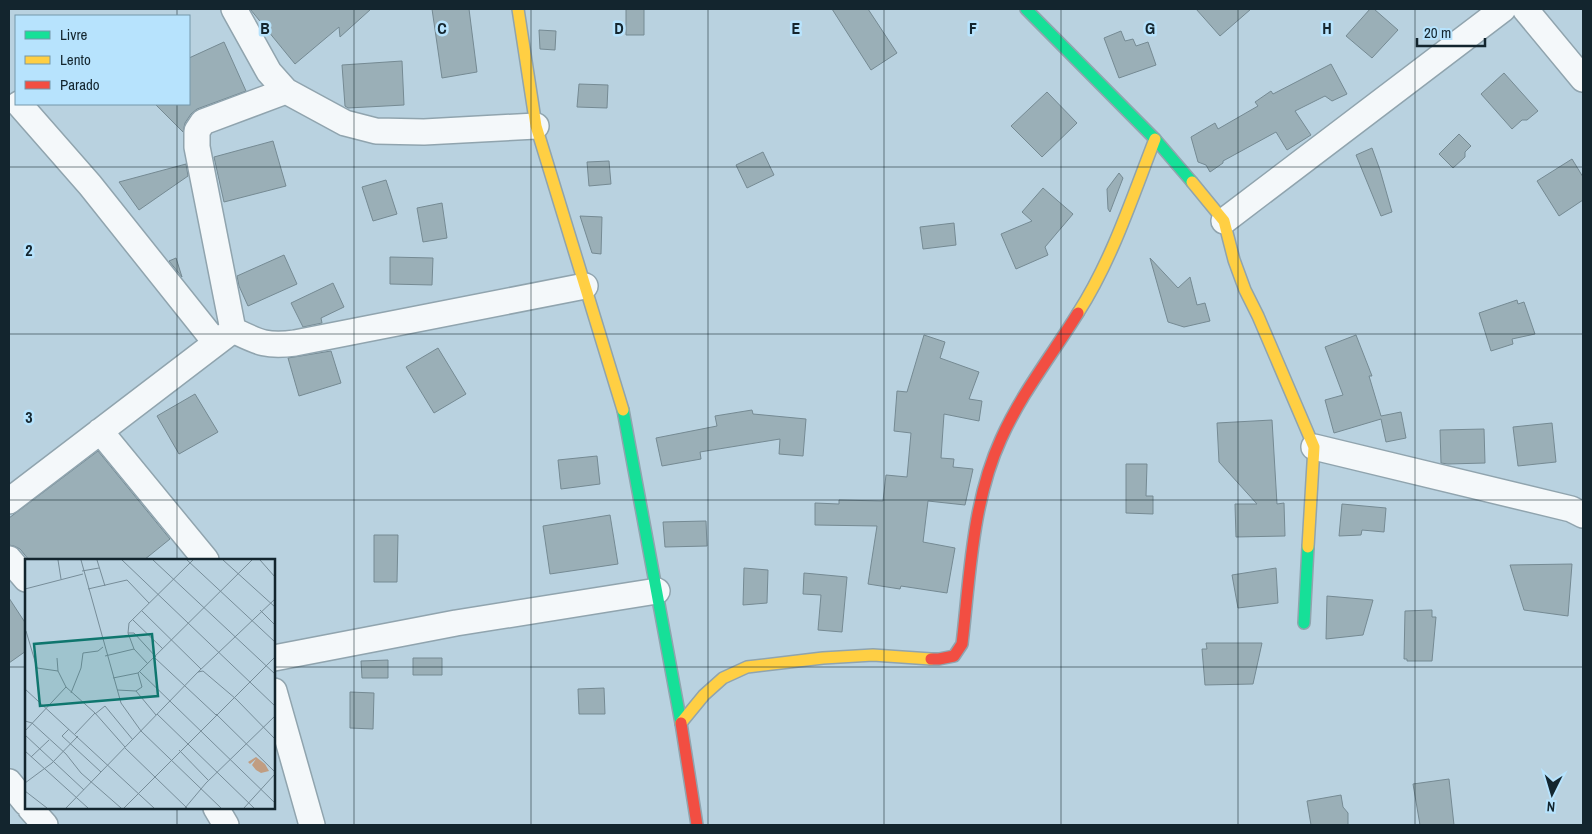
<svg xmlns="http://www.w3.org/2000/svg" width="1592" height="834" font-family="'Archivo Narrow',sans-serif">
<rect width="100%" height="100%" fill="#b9d2e0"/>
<!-- building -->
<path fill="#9aafb7" stroke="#758a93" d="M250,9H371L340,37L339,27L295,64Z
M432,9H469L477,72L442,78Z
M626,9H644V35H626Z
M832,9H868L897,53L871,70Z
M1196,9H1251L1220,36Z
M1370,9H1374L1398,30L1372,58L1346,36Z
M539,30L556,31L555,50L540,49Z
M1121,31L1125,41L1133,39L1136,46L1148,42L1156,65L1119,78L1104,38Z
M224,42L246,91L197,109L191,114L185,123L183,132L155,104H189V58Z
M402,61L404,105L348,108L345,106L342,65Z
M1331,64L1347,94L1332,101L1325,96L1295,111L1311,135L1287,150L1276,132L1223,161V163L1210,172L1206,165L1198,162L1191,137L1215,123L1218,129L1258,106L1255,102L1271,91L1273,94Z
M1504,73L1538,111L1527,120H1522L1512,129L1481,94Z
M579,84L608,85L607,108L577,107Z
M1047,92L1077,123L1042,157L1011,126Z
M1459,134L1471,146L1465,152V157L1453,168L1439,154Z
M273,141L286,186L224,202L214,157Z
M1372,148L1380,170L1392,212L1381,216L1356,155Z
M763,152L774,175L747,188L736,165Z
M1572,159L1583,177V200L1559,216L1537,181Z
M609,161L611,184L589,186L587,162Z
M186,164L188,176L139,210L119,182Z
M1119,173L1123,178L1110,212L1108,209L1107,189Z
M386,180L397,214L373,221L362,187Z
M1043,188L1073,214L1045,247L1048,255L1016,269L1001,234L1032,221L1022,212Z
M442,203L447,238L423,242L417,208Z
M580,216L602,217L601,254L592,253Z
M954,223L956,245L923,249L920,227Z
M284,255L297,284L248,306L239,286L237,276Z
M390,257L433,258L432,285L390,284Z
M176,258L182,277L169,261Z
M1150,258L1178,288L1190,277L1197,305L1205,303L1210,321L1184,327L1168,322Z
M333,283L344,307L321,318L322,323L303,327L291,303Z
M1517,300L1518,304L1524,302L1535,334L1512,339L1513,344L1491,351L1479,313Z
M924,335L945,342L940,358L979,372L969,399L982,401L979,421L944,414L941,458L954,459L953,467L973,469L965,505L928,501L923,542L955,548L947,593L901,586L900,589L868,584L877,526L815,525V503L839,504V500L883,501L886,475L907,477L911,433L894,431L897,391L907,392Z
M1356,335L1372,376H1369L1381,416L1401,412L1406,438L1386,442L1381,419L1334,433L1325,400L1343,395L1325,347Z
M438,348L466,394L434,413L406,367Z
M331,351L341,383L299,396L288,358Z
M195,394L218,432L179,454L157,416Z
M752,410L753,414L806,419L803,456L779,454L780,439L700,452L701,459L662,466L656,438L717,426L715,416Z
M1272,420L1277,504L1284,503L1285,536L1236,537L1235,504H1257L1219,462L1217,423Z
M1552,423L1556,462L1518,466L1513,427Z
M1484,429L1485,463L1448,464L1441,463L1440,430Z
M98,451L170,539L144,560H29L20,549L14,546L9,545V518Z
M597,456L600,484L561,489L558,460Z
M1126,464H1147L1146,496H1153V514L1126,513Z
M1342,504L1386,508L1384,532L1362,530L1361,535L1339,536Z
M610,515L618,564L550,574L543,526Z
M706,521L707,546L665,547L663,522Z
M374,535H398L397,582H374Z
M1572,564L1568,616L1524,610L1510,565Z
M744,568L768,570L767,603L743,605Z
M1276,568L1278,603L1238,608L1232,575Z
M804,573L847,577L842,632L818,630L821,595L803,594Z
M1327,596L1373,600L1363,635L1326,639Z
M9,598L26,624V651L9,663Z
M1432,610V617H1436L1432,661H1407V659H1404L1405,611Z
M1206,643H1262L1253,684L1205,685L1202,649H1207Z
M413,658H442V675H413Z
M388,660V678H362L361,661Z
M604,688L605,714H579L578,689Z
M350,692L374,693L373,729L350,728Z
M1449,779L1454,825H1420L1413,784Z
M1341,795L1343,807L1348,813V825H1311L1307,801Z"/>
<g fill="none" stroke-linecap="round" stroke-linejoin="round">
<!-- street casing -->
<g stroke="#90a4ae" stroke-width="28">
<path id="street" d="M234,9L269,72L286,91L345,123L376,131L424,132L536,126
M1525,9L1583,79
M19,104L90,185L216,343
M1224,221L1503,9
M233,330C258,342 266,347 295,343L585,286
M233,330L197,147V131L203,122L286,91
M100,431L206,560
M1314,447L1571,509L1583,515
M9,501L229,333
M9,559L26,579
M274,658L456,623L657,591
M274,691L312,825
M9,782L26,803
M30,808L45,825
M216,808L226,825"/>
</g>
<!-- fast casing -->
<g stroke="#90a4ae" stroke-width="14">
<path id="fast" d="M1026,9L1155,139L1192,182
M623,410L681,723
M1304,623L1308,547"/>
</g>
<!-- slow casing -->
<g stroke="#90a4ae" stroke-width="14">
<path id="slow" d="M518,9L536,126L623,410
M1192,182L1224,221L1234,260L1245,290L1258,316L1314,447L1308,547
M1078,313C1112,260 1132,198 1155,139
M681,723L704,695L723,678L747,667L823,658L873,655L931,659"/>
</g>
<!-- jam casing -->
<g stroke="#90a4ae" stroke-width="14">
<path id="jam" d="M931,659H939L954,656L962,644C970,576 972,502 1001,439C1021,394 1052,355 1078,313
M681,723L697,825"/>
</g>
<!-- street -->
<use href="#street" stroke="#f4f8fa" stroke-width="25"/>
<!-- fast -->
<use href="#fast" stroke="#16e098" stroke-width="11"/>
<!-- slow -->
<use href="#slow" stroke="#ffcf43" stroke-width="11"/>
<!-- jam -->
<use href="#jam" stroke="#f24e42" stroke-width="11"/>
</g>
<!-- grid -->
<path fill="none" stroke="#13252e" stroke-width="1" stroke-opacity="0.55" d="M177,9V16M354,9V825M531,9V825M708,9V825M884,9V825M1061,9V825M1238,9V825M1415,9V825M177,104V560M9,167H1583M9,334H1583M9,500H1583M9,667H26M274,667H1583M177,808V825"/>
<!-- overview -->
<g transform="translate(25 559)">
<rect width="250" height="250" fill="#b9d2e0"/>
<path d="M231,198L240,205L244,212L236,214L231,211L227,206L231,200L225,205L223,203Z" fill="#c19d81"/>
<path fill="none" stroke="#778d99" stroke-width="1" d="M33,1L36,20M56,1L96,144L116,172L196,249M72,1L80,27M97,1L250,147M128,1L250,115M162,1L250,83M198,1L250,48M235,1L250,18M57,12L74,9M0,30L58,15M63,30L102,21L124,44M235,51L250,66M117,52L176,110M108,61L138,90M1,72L12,109L33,112M103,74H109L131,98M0,92V1M80,97L109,90M32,99L33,112L41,128L70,154L100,188M130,99L191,156M123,105L109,90L103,74L104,64L168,1M115,113L250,244M173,113L178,112L211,140L250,180M88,119L113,114L227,1M0,130L129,249M92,131L111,132L131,156M111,132L117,128L113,114M46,134L56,109L58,94L73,92L78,88M70,155L80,147L108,181M132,155L229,249M191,155L250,213M0,162L7,164L41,195L56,214L96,249M44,170L37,177L76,213M0,172L41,128M50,175L70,154M0,176L59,231M100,189L162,249M154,191L183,221M0,192L63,249M6,198L24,181M0,224L27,204L53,177M0,232L22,249M41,249L173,113L250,40M99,249L250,98M160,249L181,224L250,157M219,249L250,215"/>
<path fill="#0f766e" fill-opacity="0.15" stroke="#0f766e" stroke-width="2.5" d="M127,75L133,137L15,147L9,85Z"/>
<rect width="250" height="250" fill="none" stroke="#13252e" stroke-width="2.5"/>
</g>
<g font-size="16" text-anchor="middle" font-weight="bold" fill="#13252e" stroke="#b7e3fd" stroke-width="5" stroke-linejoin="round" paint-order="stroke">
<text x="265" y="34">B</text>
<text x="442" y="34">C</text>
<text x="619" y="34">D</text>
<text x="796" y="34">E</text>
<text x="973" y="34">F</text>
<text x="1150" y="34">G</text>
<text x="1327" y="34">H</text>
<text x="29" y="256">2</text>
<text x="29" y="423">3</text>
</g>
<!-- border -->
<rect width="1592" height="834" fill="none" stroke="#13252e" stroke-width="20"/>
<!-- legend -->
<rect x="15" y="15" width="175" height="90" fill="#b7e3fd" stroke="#7597aa"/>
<rect x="25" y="31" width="25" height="8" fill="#16e098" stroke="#7597aa"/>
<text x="60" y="40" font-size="15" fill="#13252e">Livre</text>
<rect x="25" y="56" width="25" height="8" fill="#ffcf43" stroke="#7597aa"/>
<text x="60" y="65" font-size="15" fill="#13252e">Lento</text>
<rect x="25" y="81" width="25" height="8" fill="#f24e42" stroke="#7597aa"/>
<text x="60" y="90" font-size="15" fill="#13252e">Parado</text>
<!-- north arrow -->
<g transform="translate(1552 794) rotate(185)" stroke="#b7e3fd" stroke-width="4" paint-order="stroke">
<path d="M0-4L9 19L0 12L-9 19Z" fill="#13252e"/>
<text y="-8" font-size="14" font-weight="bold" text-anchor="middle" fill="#13252e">N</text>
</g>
<!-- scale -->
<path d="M1417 38v8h68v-8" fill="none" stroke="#13252e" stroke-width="2.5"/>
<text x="1424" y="38" font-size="15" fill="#13252e" stroke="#b7e3fd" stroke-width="4" paint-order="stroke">20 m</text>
</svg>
